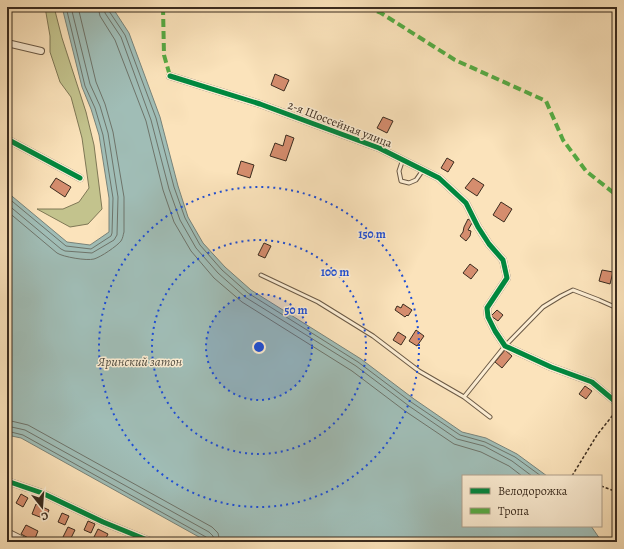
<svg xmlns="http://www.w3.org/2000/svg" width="624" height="549" font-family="Alegreya,serif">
<rect width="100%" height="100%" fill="#fbe3bb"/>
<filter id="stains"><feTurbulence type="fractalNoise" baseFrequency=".005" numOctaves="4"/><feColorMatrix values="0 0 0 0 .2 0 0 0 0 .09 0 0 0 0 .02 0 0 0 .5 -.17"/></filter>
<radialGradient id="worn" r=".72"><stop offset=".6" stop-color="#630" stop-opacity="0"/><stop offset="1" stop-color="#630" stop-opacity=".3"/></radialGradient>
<!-- green -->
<path fill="#c3c38d" stroke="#7f7856" d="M45,7H54L62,38L86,112L94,145L102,209L88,224L70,227L37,209H63L79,202L89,188L82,138L71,97L60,82L50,52V36Z"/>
<!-- water -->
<path fill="#a0bdb6" stroke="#78837a" d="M62,7H112L129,33L160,117L178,186L188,217L203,243L225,267L251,290L361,359L414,399L462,432L486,438L517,454L547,476H463V526H591L602,542H208L21,438L7,435V192L67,242L90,245L109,232V198L99,135L91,109L82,87Z"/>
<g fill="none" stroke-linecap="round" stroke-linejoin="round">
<!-- shore -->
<path stroke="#6e746a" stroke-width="1" d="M98,7L100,16L115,40L146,121L163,190L174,222L191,251L214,278L242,302L352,371L405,411L454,444L481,452L509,466L522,476
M104,7L105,13L121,37L151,120L169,189L180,220L196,248L218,273L245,297L356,366L409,406L457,439L484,446L512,461L532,476
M109,7V11L125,35L156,118L174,187L185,218L200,245L222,270L248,293L358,362L411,402L460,435L485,442L515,457L541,476
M7,197L66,246L91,249L111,236L112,233L113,198L103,135L95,108L85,86L66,7
M7,204L61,249L65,251L92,253L114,240L117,235L118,197L108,133L100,106L90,84L71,7
M7,211L57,253C63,257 87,261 94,259C101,257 117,246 121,241C123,238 123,235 124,232V197L113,132L105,104L96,82L78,7
M7,420L28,425L212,527L218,533L220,542
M7,426L25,430L209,532L213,536L214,542
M7,431L23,435L206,537L209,539V542"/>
</g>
<!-- building -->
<path fill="#d58d6e" stroke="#3b2c1f" d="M275,74L289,80L284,91L271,85Z
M383,117L393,121L387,133L377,128Z
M286,135L294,138L286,161L270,156L275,143L283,146Z
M447,158L454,162L448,172L441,168Z
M241,161L254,165L250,178L237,174Z
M56,178L71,187L65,197L50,187Z
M473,178L484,185L477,196L465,188Z
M501,202L512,209L504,222L493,215Z
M468,219L471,221L472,223L468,230L471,231L470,236L466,241L460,236L463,232L464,227Z
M264,243L271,246L265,258L258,255Z
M470,264L478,270L471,279L463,273Z
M602,270L613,272L610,284L599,281Z
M403,304L412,310L408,316L407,315L405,317L395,310L397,306L401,308Z
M497,310L503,315L498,321L491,316Z
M416,330L424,336L417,346L409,341Z
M398,332L406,337L401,345L393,340Z
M505,350L512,356L502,368L495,362Z
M585,386L592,391L586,399L579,394Z
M21,494L28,498L23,507L16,503Z
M7,501L11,503L7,512Z
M36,504L49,510L45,519L32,514Z
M62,513L69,516L65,525L58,522Z
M88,521L95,524L91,533L84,530Z
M26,525L38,531L34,541L21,534Z
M68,527L75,530L70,540L63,537Z
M98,529L108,534L104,542H99L93,539Z"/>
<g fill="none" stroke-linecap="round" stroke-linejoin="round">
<!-- service casing -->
<g stroke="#6b5a46" stroke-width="5">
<path id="service" d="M403,159L399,171L401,181L409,183L416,180L423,170
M261,275L318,302L373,336L419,371L464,397L490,417
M464,397L505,346L543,307L561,296L573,290L599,300L617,308"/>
</g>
<!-- minor casing -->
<g stroke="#6b5a46" stroke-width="8">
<path id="minor" d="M7,43L41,51
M170,76L260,104L379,148L439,178L466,203L478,227L489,244L503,260L507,278L487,308L488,317L495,331L505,346L551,367L592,382L617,403
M7,139L80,178
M7,481L42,493L103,522L152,542
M7,532L27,542"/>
</g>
<!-- path -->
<path stroke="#3b2c1f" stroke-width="1.5" stroke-dasharray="3 2" stroke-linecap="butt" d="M572,476L597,435L617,410
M601,486L617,492"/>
<!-- service -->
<use href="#service" stroke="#fcedd3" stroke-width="3"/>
<!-- minor -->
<use href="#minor" stroke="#fcedd3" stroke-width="6"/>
<!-- quiet -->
<path stroke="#55ab43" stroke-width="4" stroke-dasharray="8 4" stroke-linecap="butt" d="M163,7L164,55L170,76
M366,7L381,13L455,60L546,101L563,140L586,171L615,194H617"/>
<!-- cycleway casing -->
<g stroke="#fcedd3" stroke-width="8">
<path id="cycleway" d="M170,76L260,104L379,148L439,178L466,203L478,227L489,244L503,260L507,278L487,308L488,317L495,331L505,346L551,367L592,382L617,403
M7,139L80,178
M7,481L42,493L103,522L152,542"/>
</g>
<!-- cycleway -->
<use href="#cycleway" stroke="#00873e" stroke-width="5"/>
</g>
<!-- distance rings -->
<circle cx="259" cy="347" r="53" fill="#1d4ed8" fill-opacity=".12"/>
<g fill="none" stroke="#1d4ed8" stroke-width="2" stroke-dasharray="2 4">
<circle cx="259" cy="347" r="53"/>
<circle cx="259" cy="347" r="107"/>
<circle cx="259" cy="347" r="160"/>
</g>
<g text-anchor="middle" stroke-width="3" stroke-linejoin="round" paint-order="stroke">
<!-- street labels -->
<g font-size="12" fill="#3b2c1f" stroke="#fcedd3">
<text transform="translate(340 124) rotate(21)" y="4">2-я Шоссейная улица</text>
</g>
<!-- water labels -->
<g font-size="13" font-style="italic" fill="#545045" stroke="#fcedd3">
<text x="140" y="366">Яринский затон</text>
</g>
</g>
<circle cx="259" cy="347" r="6" fill="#1d4ed8" stroke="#fcedd3" stroke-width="2"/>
<g font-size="12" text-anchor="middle" font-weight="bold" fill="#1d4ed8" stroke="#fcedd3" stroke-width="3" stroke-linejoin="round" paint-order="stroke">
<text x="372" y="238">150 m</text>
<text x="335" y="276">100 m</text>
<text x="296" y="314">50 m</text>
</g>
<!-- margin -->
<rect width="624" height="549" fill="none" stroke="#fbe3bb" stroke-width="24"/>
<rect x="8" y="8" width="608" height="533" fill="none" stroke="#3b2c1f" stroke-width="2"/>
<rect x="12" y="12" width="600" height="525" fill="none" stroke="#3b2c1f"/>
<!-- legend -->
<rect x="462" y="475" width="140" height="52" fill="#fcedd3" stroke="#afa08b"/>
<rect x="470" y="488" width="20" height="6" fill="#00873e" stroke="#afa08b"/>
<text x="498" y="495" font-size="12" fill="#3b2c1f">Велодорожка</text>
<rect x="470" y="508" width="20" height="6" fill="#55ab43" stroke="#afa08b"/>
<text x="498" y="515" font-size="12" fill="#3b2c1f">Тропа</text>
<!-- north arrow -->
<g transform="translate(42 507) rotate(163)" stroke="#fcedd3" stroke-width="3" paint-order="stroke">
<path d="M0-3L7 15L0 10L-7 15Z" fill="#3b2c1f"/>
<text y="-6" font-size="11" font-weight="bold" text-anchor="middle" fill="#3b2c1f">С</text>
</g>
<rect width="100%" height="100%" filter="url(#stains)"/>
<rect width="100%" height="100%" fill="url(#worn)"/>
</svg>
